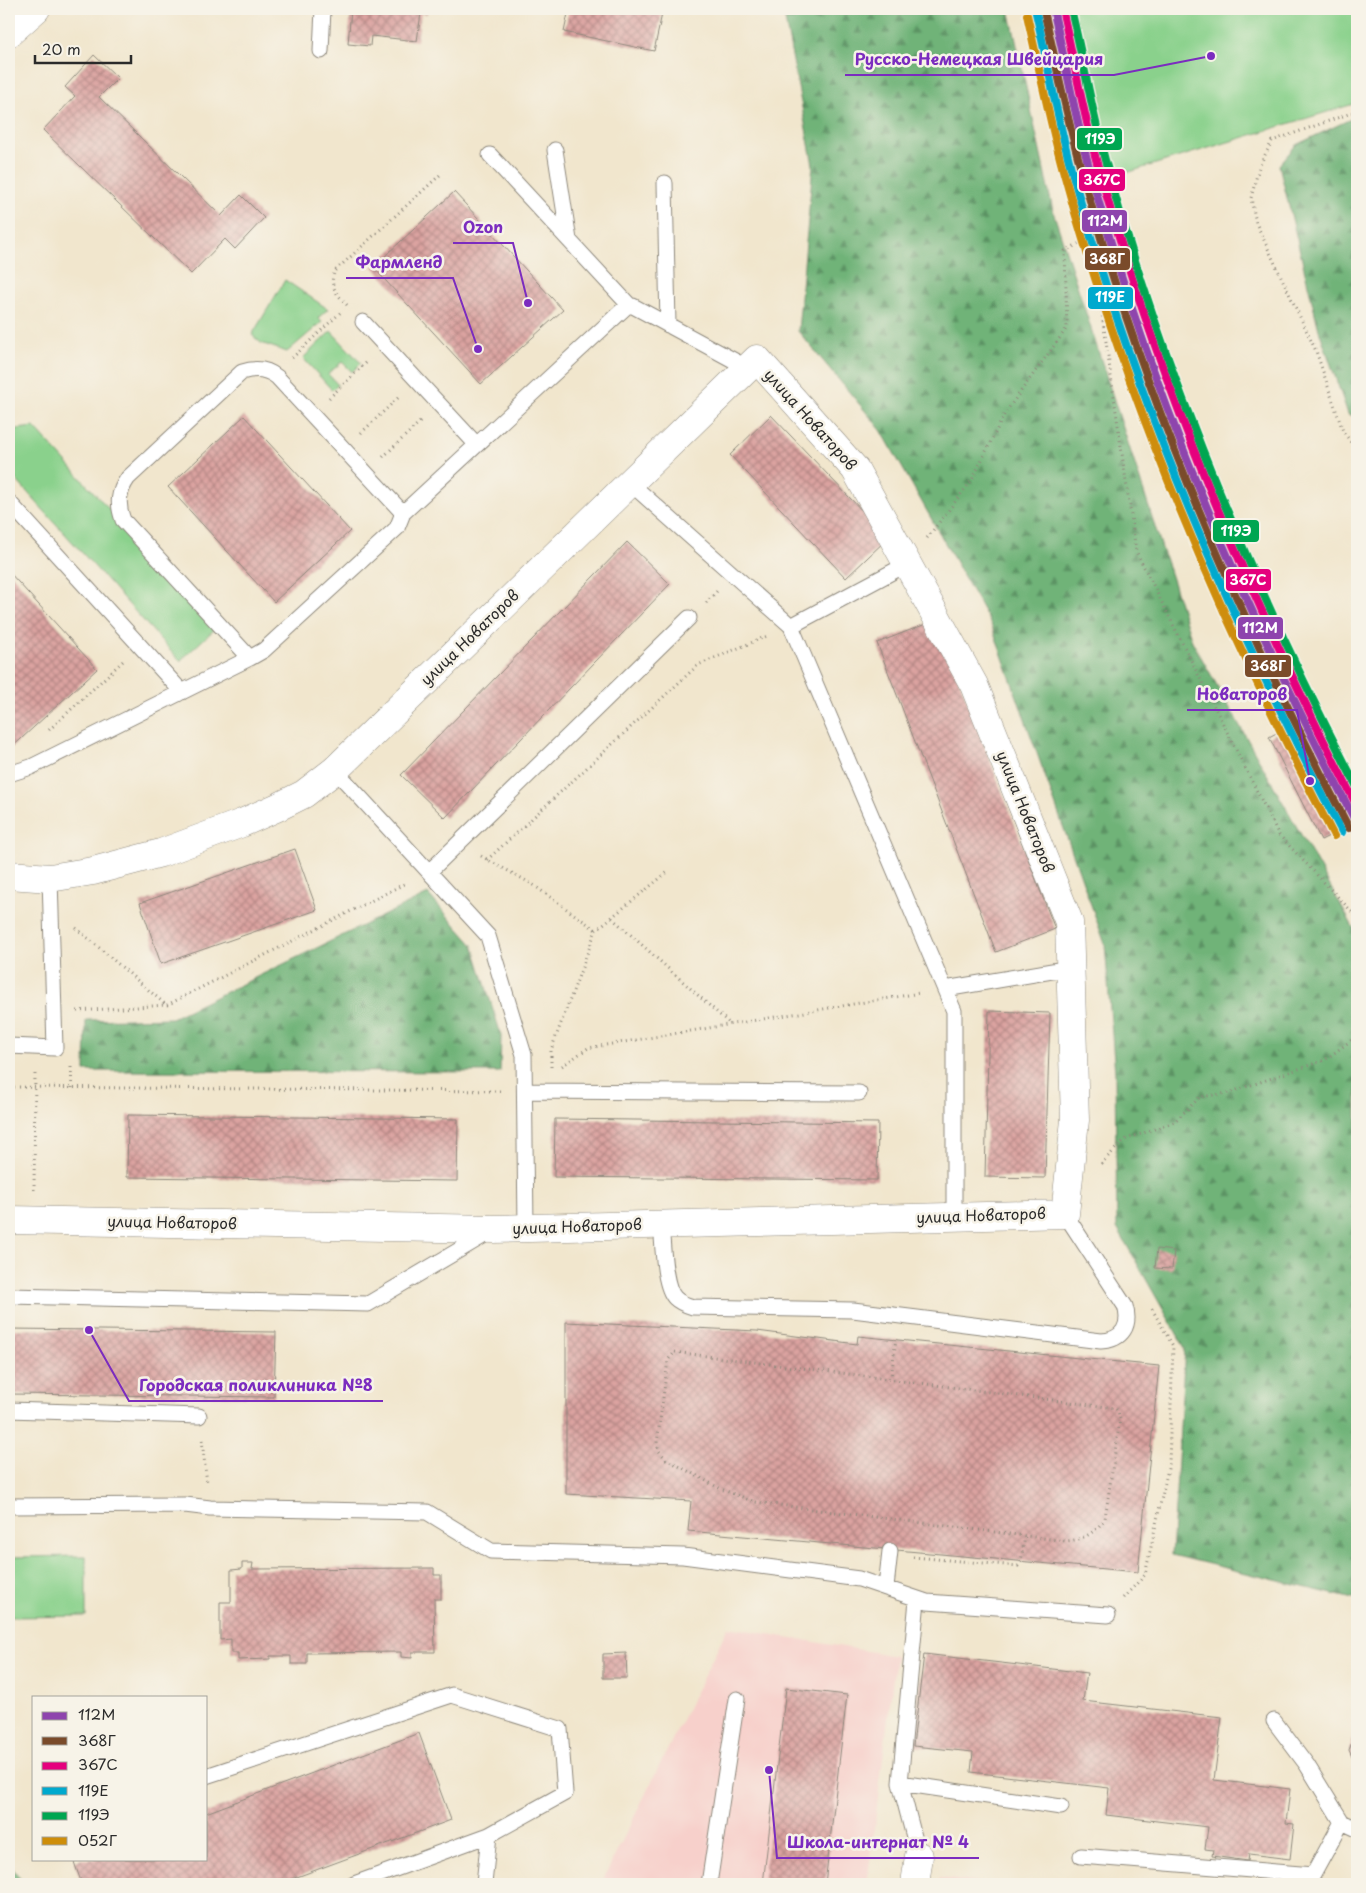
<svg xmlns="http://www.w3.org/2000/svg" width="1366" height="1893" font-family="'Playpen Sans',sans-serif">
<defs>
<pattern id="forest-firs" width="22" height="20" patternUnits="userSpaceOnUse" patternTransform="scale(1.25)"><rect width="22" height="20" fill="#6fb378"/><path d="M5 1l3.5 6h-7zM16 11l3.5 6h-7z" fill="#5b9263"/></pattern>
<pattern id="building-cross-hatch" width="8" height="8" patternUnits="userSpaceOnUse" patternTransform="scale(1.25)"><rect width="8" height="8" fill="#dba3a0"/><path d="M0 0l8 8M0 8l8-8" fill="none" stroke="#b28583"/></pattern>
</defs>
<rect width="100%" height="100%" fill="#f7f3e8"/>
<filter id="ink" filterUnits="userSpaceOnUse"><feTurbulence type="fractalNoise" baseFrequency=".02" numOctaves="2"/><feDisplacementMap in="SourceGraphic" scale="10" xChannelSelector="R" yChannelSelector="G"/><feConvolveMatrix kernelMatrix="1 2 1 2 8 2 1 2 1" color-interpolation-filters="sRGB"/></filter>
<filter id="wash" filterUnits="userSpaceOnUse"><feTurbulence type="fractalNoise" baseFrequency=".0096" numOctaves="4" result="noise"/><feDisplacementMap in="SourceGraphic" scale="20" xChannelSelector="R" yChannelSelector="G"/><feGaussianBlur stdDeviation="1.12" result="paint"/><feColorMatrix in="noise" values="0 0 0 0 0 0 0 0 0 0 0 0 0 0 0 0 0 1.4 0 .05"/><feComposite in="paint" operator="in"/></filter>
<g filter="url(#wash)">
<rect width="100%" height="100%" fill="#f1e6cd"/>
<!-- built -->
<path fill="#f7d0cb" d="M728,1627L896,1656L867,1884H601Z
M939,1878L989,1884H938Z"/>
<!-- forest -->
<path fill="url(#forest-firs)" stroke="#4d6f52" d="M783,9H1009L1053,211L1192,641L1357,934V1600L1172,1555L1185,1348L1117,1228L1115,1073L1105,944L991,624L881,430L798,331L813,165Z
M1357,116V418L1348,414L1319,330L1279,165L1296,145Z
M428,894L473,945L501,1035L500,1072L85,1071L86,1020L172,1018Z
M9,1863L24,1884H9Z"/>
<!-- park -->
<path fill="#8ad18c" stroke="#5a7e5c" d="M1053,9H1357V103L1093,183Z
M285,280L328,309L318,318L322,322L287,352L261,343L252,335Z
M331,331L361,363L352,372L342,362L328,374L338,385L332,390L303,358Z
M34,427L217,627L180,661L9,472V430Z
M86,1556V1616L9,1617V1557Z"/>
<g id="blocks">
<!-- building -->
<path fill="url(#building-cross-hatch)" d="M351,9H427V14L421,13L417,41L371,36L370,46L348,44Z
M569,9H663L654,51L564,32Z
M94,55L118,78L99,97L221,216L241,195L264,218L235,249L225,239L191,274L43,130L75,96L65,87Z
M454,192L563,310L481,384L373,267Z
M771,415L888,538L846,578L730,455Z
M244,416L350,531L274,602L168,487Z
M627,542L670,584L445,818L401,775Z
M9,572L97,669L9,750Z
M936,620L1055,929L996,952L877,643Z
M1295,723L1347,827L1321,840L1269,737Z
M295,849L317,910L161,964L140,903Z
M989,1011L1050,1013L1045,1178L985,1177Z
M128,1115L458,1119L457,1181L127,1177Z
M555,1119L878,1123L877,1180L554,1177Z
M1157,1249L1174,1251L1172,1269L1155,1268Z
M566,1322L757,1331L857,1344L858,1336L1159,1366L1138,1572L688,1531L691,1501L566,1494Z
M9,1329L276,1332L274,1397L9,1394Z
M242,1563H253L252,1569L434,1568V1575H441V1599H434L435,1652H412V1658L401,1657V1652L307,1653V1664H291V1656H270V1659L238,1660V1653H231V1639L220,1640V1602H231V1570L242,1569Z
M626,1653L627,1678H603V1654Z
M924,1654L1087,1673L1083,1701L1222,1717L1214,1780L1290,1789L1286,1823L1294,1824L1290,1859L1249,1854L1248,1861L1212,1856L1213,1850L1205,1849L1208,1827L1106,1815L1109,1788L971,1772L973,1752L913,1746Z
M786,1688L847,1695L825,1884H763Z
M1357,1729V1768L1349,1750Z
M419,1733L451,1820L278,1884H82L74,1862L80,1859H206V1813Z"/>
</g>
</g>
<g filter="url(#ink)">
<use href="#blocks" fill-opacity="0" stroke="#8e887c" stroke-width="1"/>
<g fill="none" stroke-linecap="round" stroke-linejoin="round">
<!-- service casing -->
<g stroke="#8e887c" stroke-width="17">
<path id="service" d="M321,51L323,9
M555,150L569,240
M490,155L630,306
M665,183L668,325
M363,322L476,444
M630,483L791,626L954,1011V1217
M9,502L182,692
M403,513L627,306H633L748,368
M791,626L907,564
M335,770L488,936L524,1055L526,1228
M9,774L31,767L250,658L264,650L397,528L403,513L277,377C266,368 254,368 242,372L128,478C118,492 117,504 123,520L250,658
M429,872L689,618
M945,989L1070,968
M9,1046L55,1048L50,878
M525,1091L859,1093
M661,1224C663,1242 663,1286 675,1298C680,1303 686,1305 693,1307L853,1310L1101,1341C1123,1340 1131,1325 1125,1306L1065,1214
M9,1296L368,1304L488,1233
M9,1410L199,1416
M9,1506L185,1505L210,1508L427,1512L491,1551L683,1556L859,1579L927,1602L1108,1615
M886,1587L890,1551
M917,1600L900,1783L919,1856
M1274,1721L1307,1765L1342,1822L1357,1829
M206,1776L452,1695L560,1729L565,1793L489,1835
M900,1783L1061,1807
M1081,1856L1313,1875L1342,1822
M354,1884L489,1835L484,1884
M709,1884L737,1699"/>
</g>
<!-- minor casing -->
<g stroke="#8e887c" stroke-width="29">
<path id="minor" d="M9,33L36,9
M9,875L50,878L93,871L161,853L242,823L278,807L304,794L335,770L757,359L855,469L974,685L1069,922L1075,1120L1065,1214L494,1229L9,1220
M915,1884L919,1856"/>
</g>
<!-- path -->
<path stroke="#8e887c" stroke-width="3" stroke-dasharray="1 4" stroke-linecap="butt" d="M1039,9L1092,239
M1357,111L1272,141L1259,167L1251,198L1256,223L1316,351L1343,431L1357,451
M1091,237L1136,551L1279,835L1357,917
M347,305C337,294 328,286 335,271L440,175
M292,358L341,312
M329,398L368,361
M361,433L400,396
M383,457L422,420
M927,538L972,480L1005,413L1067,328L1065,251L1091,237
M706,603L717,591
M49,730L123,661
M481,856L532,884L596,930
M487,860L698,665L767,636
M612,918L730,1024
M76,928L166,1005
M77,1011L167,1005L406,883
M562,1066L588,1048L920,993
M71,1067L72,1089
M551,1067V1050L596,930L669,871
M9,1087L501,1091
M1101,1164L1124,1140L1174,1122L1200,1097L1228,1093L1325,1060L1357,1036
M34,1190L35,1071
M675,1352L1115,1408L1118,1411L1120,1419L1105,1518C1096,1532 1084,1540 1066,1541L755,1502L721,1489L666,1459L659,1451L657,1443L668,1360Z
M891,1379L896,1339
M202,1440L207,1483
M913,1557L1018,1566L1021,1562L1025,1536
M1123,1598L1145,1575L1169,1464L1173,1346L1152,1309"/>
<!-- service -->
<use href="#service" stroke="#fff" stroke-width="15"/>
<!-- minor -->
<use href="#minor" stroke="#fff" stroke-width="28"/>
<!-- rail-1 casing -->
<g stroke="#f7f3e8" stroke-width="11">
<path id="rail-1" d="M1053,9C1065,60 1074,112 1088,163C1150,393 1246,613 1357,824"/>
</g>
<!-- rail-2 casing -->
<g stroke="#f7f3e8" stroke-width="11">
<path id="rail-2" d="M1044,11C1056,62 1066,114 1080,165C1142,396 1238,617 1349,828"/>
</g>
<!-- rail-3 casing -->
<g stroke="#f7f3e8" stroke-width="11">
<path id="rail-3" d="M1062,9C1074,60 1083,112 1097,163C1160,387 1250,601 1357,806"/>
</g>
<!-- rail-4 casing -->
<g stroke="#f7f3e8" stroke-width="11">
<path id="rail-4" d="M1036,13C1048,64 1057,117 1071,168C1134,399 1230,620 1342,832"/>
</g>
<!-- rail-5 casing -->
<g stroke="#f7f3e8" stroke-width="11">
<path id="rail-5" d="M1071,9C1083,59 1092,110 1105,160C1165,377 1253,587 1357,787"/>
</g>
<!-- rail-6 casing -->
<g stroke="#f7f3e8" stroke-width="11">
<path id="rail-6" d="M1027,15C1039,67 1049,119 1063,170C1126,402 1222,624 1334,836"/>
</g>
<!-- rail-1 -->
<use href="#rail-1" stroke="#8e44ad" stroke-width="8"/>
<!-- rail-2 -->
<use href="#rail-2" stroke="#7a4b2a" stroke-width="8"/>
<!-- rail-3 -->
<use href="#rail-3" stroke="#e5007d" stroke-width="8"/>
<!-- rail-4 -->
<use href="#rail-4" stroke="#00a9ce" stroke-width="8"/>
<!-- rail-5 -->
<use href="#rail-5" stroke="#00a651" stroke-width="8"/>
<!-- rail-6 -->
<use href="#rail-6" stroke="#ce8d09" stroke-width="8"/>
</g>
</g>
<g text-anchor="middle" stroke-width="5" stroke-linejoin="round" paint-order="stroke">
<!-- street labels -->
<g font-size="15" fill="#2b2b2b" stroke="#f7f3e8">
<text transform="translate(810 420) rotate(48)" y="5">улица Новаторов</text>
<text transform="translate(470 638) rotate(-44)" y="5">улица Новаторов</text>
<text transform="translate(1025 812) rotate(68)" y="5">улица Новаторов</text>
<text transform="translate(981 1216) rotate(-2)" y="5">улица Новаторов</text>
<text transform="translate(172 1223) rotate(1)" y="5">улица Новаторов</text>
<text transform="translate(577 1227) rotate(-2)" y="5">улица Новаторов</text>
</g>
</g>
<!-- callouts -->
<path fill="none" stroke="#7b2cbf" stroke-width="2" d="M1211 56L1114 75H845M528 303L513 243H453M478 349L453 278H346M1310 781L1297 710H1187M89 1330L129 1401H383M769 1770L777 1858H979"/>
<g fill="#7b2cbf" stroke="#f7f3e8" stroke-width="2">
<circle cx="1211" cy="56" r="5"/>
<circle cx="528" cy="303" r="5"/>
<circle cx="478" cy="349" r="5"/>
<circle cx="1310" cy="781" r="5"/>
<circle cx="89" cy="1330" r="5"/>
<circle cx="769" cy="1770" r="5"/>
</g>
<g font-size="16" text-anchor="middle" font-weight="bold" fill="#7b2cbf" stroke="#f7f3e8" stroke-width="5" stroke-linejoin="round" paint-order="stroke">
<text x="979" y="65">Русско-Немецкая Швейцария</text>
<text x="483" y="233">Ozon</text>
<text x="399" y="268">Фармленд</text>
<text x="1242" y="700">Новаторов</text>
<text x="256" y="1391">Городская поликлиника №8</text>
<text x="878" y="1848">Школа-интернат № 4</text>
</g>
<g stroke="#f7f3e8" stroke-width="2">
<rect x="1076" y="127" width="47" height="24" rx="5" fill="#00a651"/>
<rect x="1078" y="168" width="48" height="24" rx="5" fill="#e5007d"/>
<rect x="1081" y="209" width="47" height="24" rx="5" fill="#8e44ad"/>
<rect x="1084" y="247" width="47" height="24" rx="5" fill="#7a4b2a"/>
<rect x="1087" y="286" width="47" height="24" rx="5" fill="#00a9ce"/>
<rect x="1212" y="519" width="48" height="24" rx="5" fill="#00a651"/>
<rect x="1225" y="568" width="47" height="24" rx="5" fill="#e5007d"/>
<rect x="1237" y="616" width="47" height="24" rx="5" fill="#8e44ad"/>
<rect x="1244" y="654" width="48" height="24" rx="5" fill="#7a4b2a"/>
</g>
<g font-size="14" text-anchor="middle" font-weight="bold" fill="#fff">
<text x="1100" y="144">119Э</text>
<text x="1102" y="185">367С</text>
<text x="1105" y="226">112М</text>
<text x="1107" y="264">368Г</text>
<text x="1110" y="302">119Е</text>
<text x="1236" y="536">119Э</text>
<text x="1248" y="585">367С</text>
<text x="1260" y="633">112М</text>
<text x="1268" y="671">368Г</text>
</g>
<!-- margin -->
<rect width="1366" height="1893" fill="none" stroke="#f7f3e8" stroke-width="30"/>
<!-- legend -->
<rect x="32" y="1696" width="175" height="165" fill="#f7f3e8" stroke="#a5a39c"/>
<rect x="42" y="1712" width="25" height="8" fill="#8e44ad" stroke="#a5a39c"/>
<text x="78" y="1720" font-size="15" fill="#2b2b2b">112М</text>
<rect x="42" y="1737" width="25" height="8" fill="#7a4b2a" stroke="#a5a39c"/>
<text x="78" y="1746" font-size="15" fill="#2b2b2b">368Г</text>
<rect x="42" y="1762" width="25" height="8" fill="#e5007d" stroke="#a5a39c"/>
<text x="78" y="1770" font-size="15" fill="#2b2b2b">367С</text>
<rect x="42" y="1787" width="25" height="8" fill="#00a9ce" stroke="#a5a39c"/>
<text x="78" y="1796" font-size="15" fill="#2b2b2b">119Е</text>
<rect x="42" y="1812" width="25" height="8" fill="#00a651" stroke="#a5a39c"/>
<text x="78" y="1820" font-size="15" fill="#2b2b2b">119Э</text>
<rect x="42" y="1837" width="25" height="8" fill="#ce8d09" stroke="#a5a39c"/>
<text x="78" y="1846" font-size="15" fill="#2b2b2b">052Г</text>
<!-- scale -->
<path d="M35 55v8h96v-8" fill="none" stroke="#2b2b2b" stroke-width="2.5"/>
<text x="42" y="55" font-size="15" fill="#2b2b2b" stroke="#f7f3e8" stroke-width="4" paint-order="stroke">20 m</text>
</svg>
